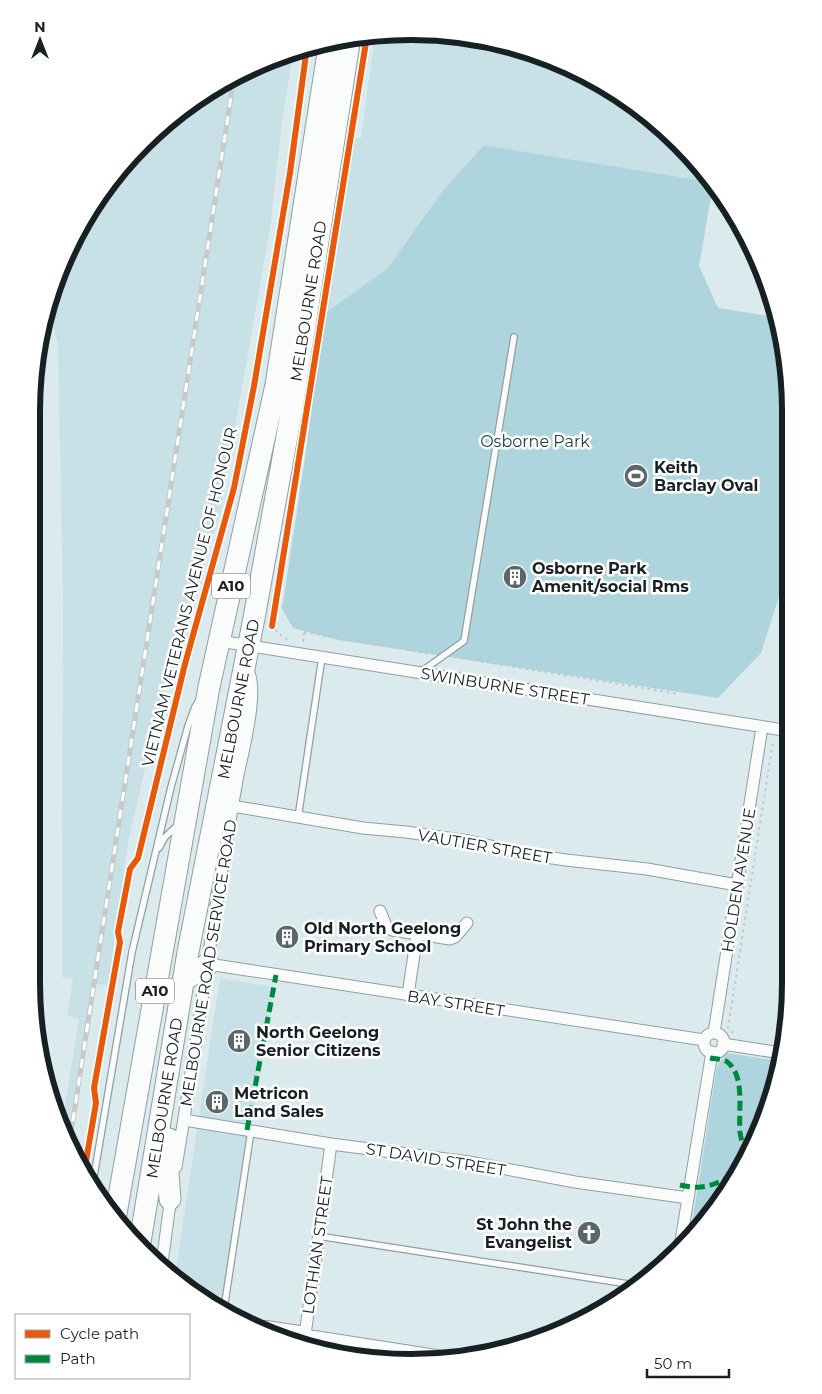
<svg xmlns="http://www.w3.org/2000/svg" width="822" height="1394" font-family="Montserrat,sans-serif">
<rect width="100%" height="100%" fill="#dbeaed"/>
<!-- built -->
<path fill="#c8e1e7" d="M411,31L485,38L556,60L622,95L680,143L710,182L484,145L444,189L387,269L324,314L352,137L361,138L375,35Z
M293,52L281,130L270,228L220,513L159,710L129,837L108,985L97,984L89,1021L71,1142L62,1125L79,1019L67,1016L73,979L62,977L63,601L58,346L49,304L51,289L95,200L142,143L200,95L265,60Z
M220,978L274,987L222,1306L212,1304L200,1299L175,1275Z"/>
<!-- green -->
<path fill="#aed5dd" d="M484,145L710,182L713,185L699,266L718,308L776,317L790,386V532L783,584L761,653L718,698L338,640L293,628L282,609L305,458L324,314L387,269L444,189Z
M727,1053L779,1061L770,1105L727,1194L690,1236L717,1066Z"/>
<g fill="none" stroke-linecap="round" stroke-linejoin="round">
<!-- lane casing -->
<g stroke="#929ea1" stroke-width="8">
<path id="lane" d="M422,671L464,641L514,337
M298,818L322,657
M159,848L165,837L178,825
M93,1182L132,952L171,787L188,726L195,707L198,702
M318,1236L635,1285
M224,1309L251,1131"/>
</g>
<!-- street casing -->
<g stroke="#929ea1" stroke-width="13">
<path id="street" d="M219,641L790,731
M232,806L363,828L406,832L469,841L526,854L566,860L647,869L737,885
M380,911L386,926L392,930L450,939L455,937L467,923
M208,964L704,1040
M408,995L417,934
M714,1033L762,727
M704 1043a10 10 0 1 1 20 0a10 10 0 1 1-20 0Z
M723,1044L781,1053
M184,1120L331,1144L469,1162L575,1182L688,1198
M331,1144L305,1335L452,1358
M176,1167C198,1037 214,905 238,775C243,752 259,689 248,671
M680,1247L712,1052
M162,1263L171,1196"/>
</g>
<!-- secondary casing -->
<g stroke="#929ea1" stroke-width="18">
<path id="secondary" d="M266,1329L305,1335L303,1345"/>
</g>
<!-- highway casing -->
<g stroke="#929ea1" stroke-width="23">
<path id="highway" d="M183,981L208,964
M169,1139L167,1160L170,1199
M115,1219L209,687L276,385L330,40
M140,1242L188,952L254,618L291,414L350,37"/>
</g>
<!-- path -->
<path stroke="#c2c7c9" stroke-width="2" stroke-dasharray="2.5 4" stroke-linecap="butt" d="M285,541L272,626L278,633L288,640
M275,606C301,610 307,616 303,643
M304,632L433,654
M455,657L679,694
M733,1033L728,1028L773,741"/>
<!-- lane -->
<use href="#lane" stroke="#fafcfc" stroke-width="5.5"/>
<!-- street -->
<use href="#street" stroke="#fafcfc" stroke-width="11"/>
<!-- secondary -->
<use href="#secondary" stroke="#fafcfc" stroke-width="16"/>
<!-- highway -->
<use href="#highway" stroke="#fafcfc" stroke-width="21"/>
<!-- rail casing -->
<g stroke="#c6caca" stroke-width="5">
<path id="rail" d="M70,1139L234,77"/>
</g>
<!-- rail -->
<use href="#rail" stroke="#fff" stroke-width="3" stroke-dasharray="9" stroke-linecap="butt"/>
<!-- quiet -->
<path stroke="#00873e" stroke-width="5" stroke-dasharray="10 5" stroke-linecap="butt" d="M710,1058C715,1059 722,1059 726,1061C746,1074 738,1112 740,1132C741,1140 744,1148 746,1155
M247,1130L276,975
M680,1185C706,1191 715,1184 737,1173"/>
<!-- cycleway casing -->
<g stroke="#fff" stroke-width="9">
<path id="cycleway" d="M272,626L367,36
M85,1167L96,1103L94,1088L120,942L118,932L130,869L138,858L185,664L234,488L254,386L290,173L307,47"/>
</g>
<!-- cycleway -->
<use href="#cycleway" stroke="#e8590c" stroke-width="6"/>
</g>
<!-- icons -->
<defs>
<g id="stadium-disc" transform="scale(1.25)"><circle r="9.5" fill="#5c676a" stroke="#fff"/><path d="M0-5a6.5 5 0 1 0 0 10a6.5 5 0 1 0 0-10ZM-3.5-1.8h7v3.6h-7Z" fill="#fff"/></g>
<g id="building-disc" transform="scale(1.25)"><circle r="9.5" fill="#5c676a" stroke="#fff"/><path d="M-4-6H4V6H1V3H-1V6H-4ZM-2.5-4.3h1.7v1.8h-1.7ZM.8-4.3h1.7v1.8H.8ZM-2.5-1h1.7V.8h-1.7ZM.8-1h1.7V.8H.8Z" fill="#fff"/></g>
<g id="church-disc" transform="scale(1.25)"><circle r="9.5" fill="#5c676a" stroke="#fff"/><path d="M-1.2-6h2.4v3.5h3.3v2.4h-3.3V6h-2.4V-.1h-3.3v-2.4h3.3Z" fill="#fff"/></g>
</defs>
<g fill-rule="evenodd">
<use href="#stadium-disc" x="636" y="476"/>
<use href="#building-disc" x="515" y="577"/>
<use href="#building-disc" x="287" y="937"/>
<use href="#building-disc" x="239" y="1041"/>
<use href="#building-disc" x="217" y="1102"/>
<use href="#church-disc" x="589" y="1233"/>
</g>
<g text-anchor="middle" stroke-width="5" stroke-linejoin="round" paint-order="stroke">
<!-- shield labels -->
<g fill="#fff" stroke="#5d6365" stroke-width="1">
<rect x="212" y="573.5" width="38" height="25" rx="4"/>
<rect x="136" y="978.5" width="38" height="25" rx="4"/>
</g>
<g font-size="15" font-weight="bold" fill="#172023">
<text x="231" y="591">A10</text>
<text x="155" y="996">A10</text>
</g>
<!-- street labels -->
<g font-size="16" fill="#172023" stroke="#fff">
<text transform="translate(308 301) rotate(-81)" y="6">MELBOURNE ROAD</text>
<text transform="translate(189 597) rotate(-76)" y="6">VIETNAM VETERANS AVENUE OF HONOUR</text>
<text transform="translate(505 686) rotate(9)" y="6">SWINBURNE STREET</text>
<text transform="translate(238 699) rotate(-79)" y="6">MELBOURNE ROAD</text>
<text transform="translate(485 846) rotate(10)" y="6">VAUTIER STREET</text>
<text transform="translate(738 880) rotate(-81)" y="6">HOLDEN AVENUE</text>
<text transform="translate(208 963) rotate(-81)" y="6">MELBOURNE ROAD SERVICE ROAD</text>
<text transform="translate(456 1003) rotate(9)" y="6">BAY STREET</text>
<text transform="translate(164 1098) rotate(-81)" y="6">MELBOURNE ROAD</text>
<text transform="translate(436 1159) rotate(9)" y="6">ST DAVID STREET</text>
<text transform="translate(317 1245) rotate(-82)" y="6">LOTHIAN STREET</text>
</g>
<!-- park labels -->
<g font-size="16" fill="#173d46" stroke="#fff">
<text x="535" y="447">Osborne Park</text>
</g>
<!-- poi labels -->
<g font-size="16" font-weight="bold" fill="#172023" stroke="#fff" text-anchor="start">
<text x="654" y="473">Keith<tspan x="654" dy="18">Barclay Oval</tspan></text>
<text x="532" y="574">Osborne Park<tspan x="532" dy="18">Amenit/social Rms</tspan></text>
<text x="304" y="934">Old North Geelong<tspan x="304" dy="18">Primary School</tspan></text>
<text x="256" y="1038">North Geelong<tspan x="256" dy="18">Senior Citizens</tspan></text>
<text x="234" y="1099">Metricon<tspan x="234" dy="18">Land Sales</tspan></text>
<text x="572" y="1230" text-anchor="end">St John the<tspan x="572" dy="18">Evangelist</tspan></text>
</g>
</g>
<!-- crop -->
<path d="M0 0H822V1394H0ZM411 40H411A371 371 0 0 1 782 411V983A371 371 0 0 1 411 1354H411A371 371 0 0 1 40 983V411A371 371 0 0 1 411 40Z" fill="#fff" fill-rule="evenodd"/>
<path fill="none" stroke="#172023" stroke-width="6" d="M411 40H411A371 371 0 0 1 782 411V983A371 371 0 0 1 411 1354H411A371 371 0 0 1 40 983V411A371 371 0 0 1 411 40Z"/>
<!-- legend -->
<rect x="15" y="1314" width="175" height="65" fill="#ffffff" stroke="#a2a6a7"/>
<rect x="25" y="1330" width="25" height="8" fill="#e8590c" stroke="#a2a6a7"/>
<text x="60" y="1339" font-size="15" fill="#172023">Cycle path</text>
<rect x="25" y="1355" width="25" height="8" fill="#00873e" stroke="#a2a6a7"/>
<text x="60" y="1364" font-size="15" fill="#172023">Path</text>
<!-- north arrow -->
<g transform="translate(40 40)" stroke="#ffffff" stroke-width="4" paint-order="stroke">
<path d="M0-4L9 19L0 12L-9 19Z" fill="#172023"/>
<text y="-8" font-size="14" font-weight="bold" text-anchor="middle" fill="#172023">N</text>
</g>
<!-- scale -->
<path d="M647 1369v8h82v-8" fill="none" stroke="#172023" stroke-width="2.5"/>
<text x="654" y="1369" font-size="15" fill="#172023" stroke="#ffffff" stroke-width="4" paint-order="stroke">50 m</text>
</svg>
